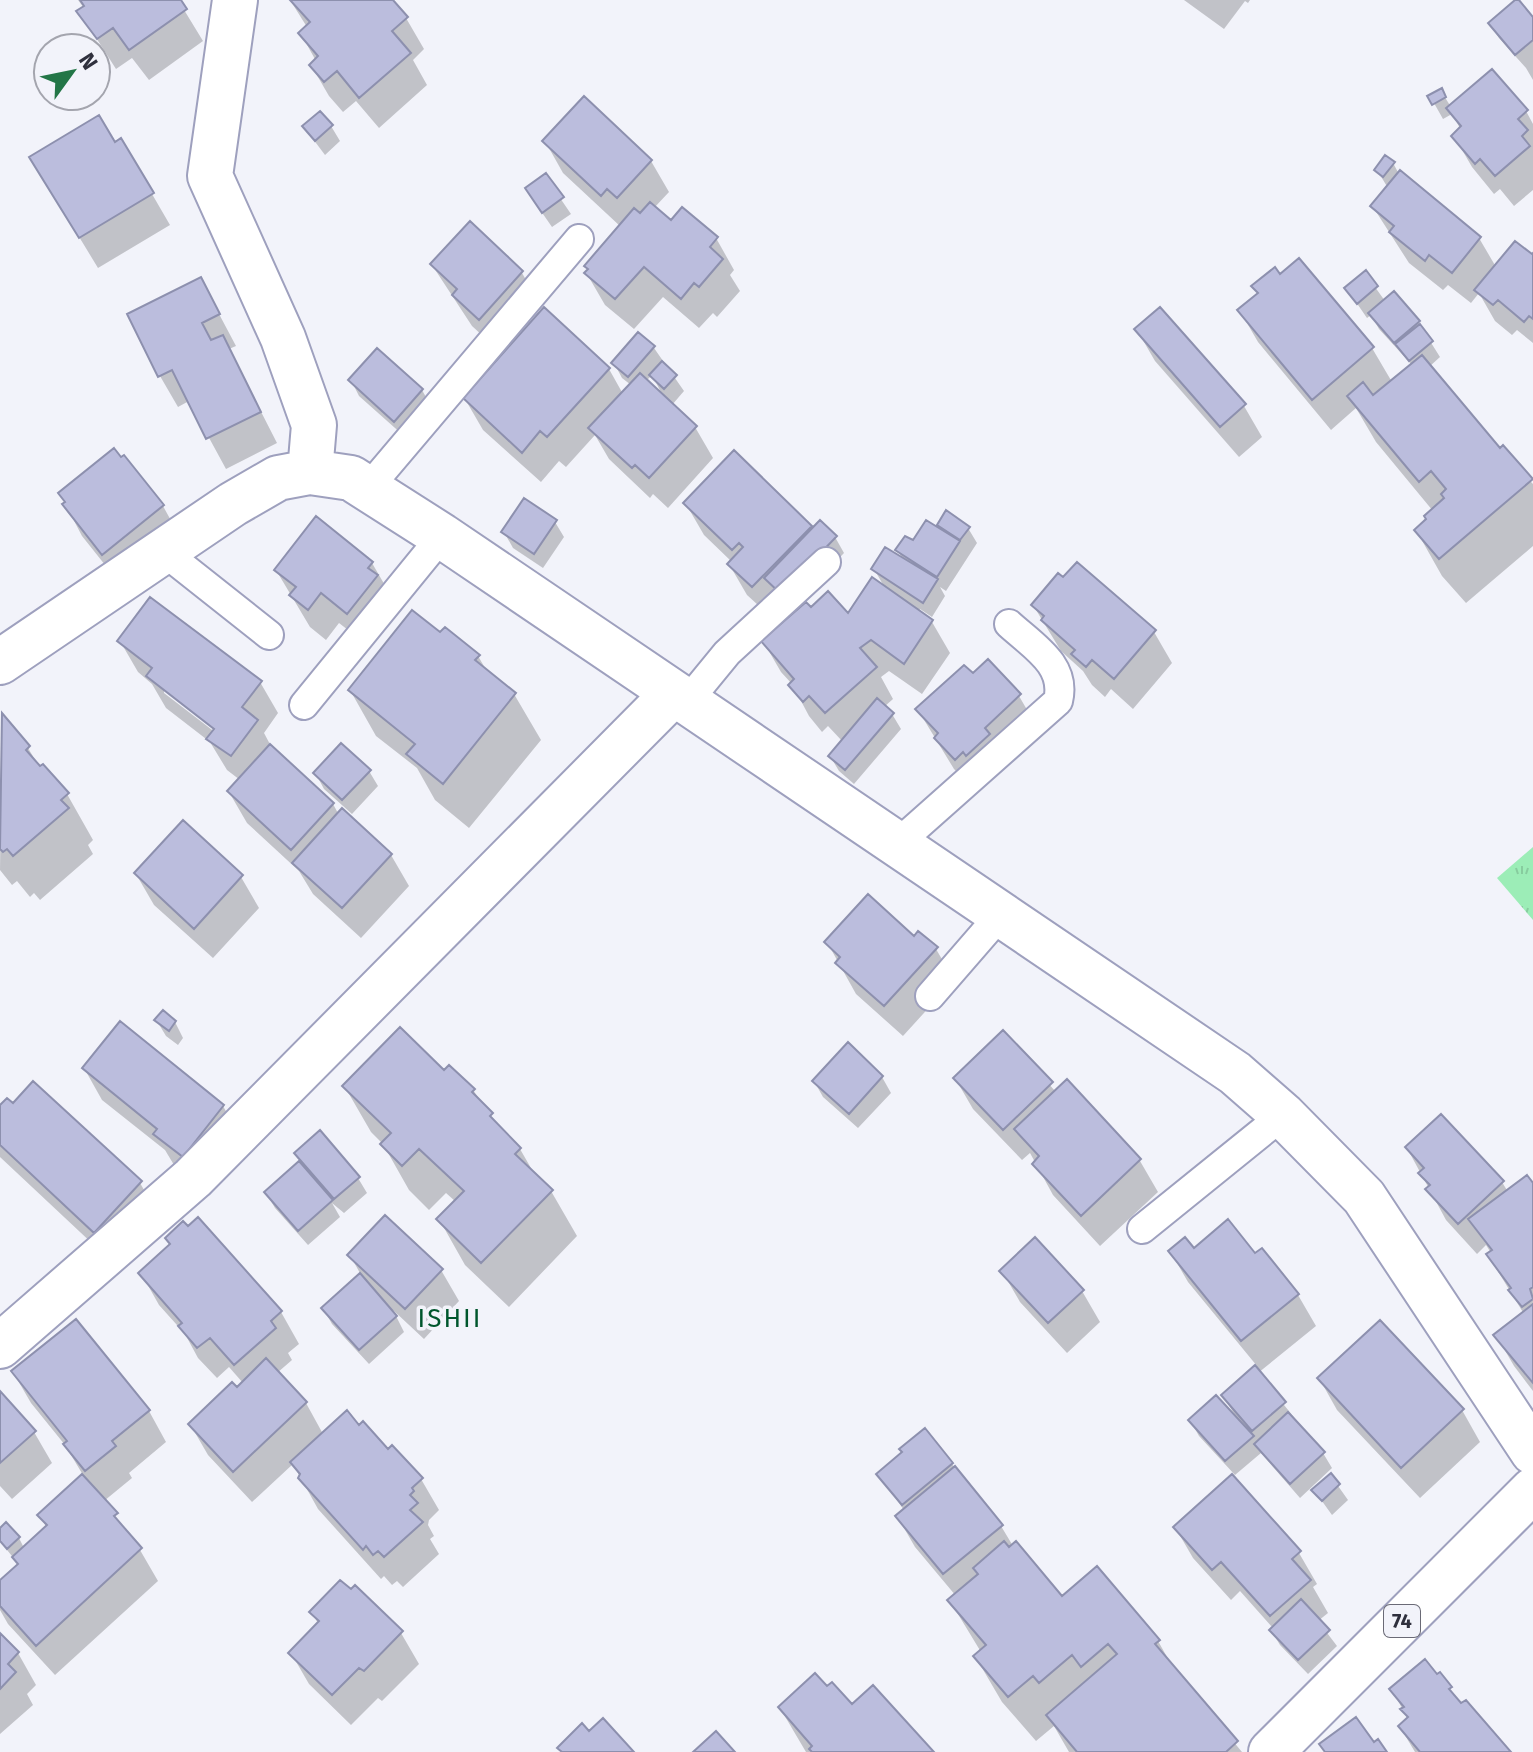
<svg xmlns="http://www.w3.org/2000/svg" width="1533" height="1752" font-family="'Fira Sans',sans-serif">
<defs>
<pattern id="park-tufts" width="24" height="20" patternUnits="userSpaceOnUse" patternTransform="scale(2)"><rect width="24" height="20" fill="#9cedb7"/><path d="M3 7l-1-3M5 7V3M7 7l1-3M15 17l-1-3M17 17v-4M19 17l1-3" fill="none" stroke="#87cc9e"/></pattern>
</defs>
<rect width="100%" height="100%" fill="#f2f3fa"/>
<!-- park -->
<path fill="url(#park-tufts)" d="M1533,847V920L1497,878Z"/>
<!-- shadow -->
<path fill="#0003" fill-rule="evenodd" d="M78,0H178L203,41L149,80L132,58L116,69L79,11L84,8Z
M290,0H391L406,18L424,49L413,60L427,85L379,128L356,101L343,112L329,96L311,65L316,61L301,34L307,27Z
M1184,0H1250L1248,3L1245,1L1224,29Z
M1533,20V80L1526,68L1499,38L1490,23Z
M1441,91L1451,107L1526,111L1533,124V190L1514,206L1500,189L1494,194L1472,167L1454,136L1461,130L1452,114L1443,119L1430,96Z
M331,126L340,141L325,155L304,127Z
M545,141L651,161L669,192L654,208L671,223L716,238L734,270L730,275L740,291L717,317L713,313L699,328L663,297L634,329L605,305L587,274L589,271L586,266L621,227L563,173Z
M115,144L152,194L170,225L98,268L50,189Z
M1393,163L1399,174L1479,238L1496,267L1533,256V343L1517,330L1512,335L1495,321L1479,293L1471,303L1448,285L1443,290L1409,263L1373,207L1388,188L1377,170Z
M545,176L571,214L552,227L536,204Z
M470,224L522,273L540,304L497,349L472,326L432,265Z
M1365,273L1385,301L1418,322L1440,357L1429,367L1500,450L1533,484V546L1466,603L1442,576L1416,530L1428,520L1433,511L1376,442L1356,408L1331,430L1258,342L1240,311L1259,295L1254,287L1280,276L1372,348L1392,382L1412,365L1379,329L1371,315L1367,318L1347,289Z
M201,280L236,346L229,349L277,443L226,469L189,401L178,407L160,376Z
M1137,330L1244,406L1262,437L1239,457L1155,361Z
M654,348L684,391L672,405L695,427L713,458L668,508L653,494L650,498L609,459L595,435L566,467L559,461L541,482L483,430L465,399L609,369L623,394L631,385L622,378L614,363ZM652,375L663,396L646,381Z
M378,351L422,390L431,406L404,436L359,396L351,380Z
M60,494L163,506L180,537L121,585L82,536Z
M686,504L810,527L812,530L835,537L844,553L791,608L771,617L747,595L729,564L732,562L704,535Z
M947,513L968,528L977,543L946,591L940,587L945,596L932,617L920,609L918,612L932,622L950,653L922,694L889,671L881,677L893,699L884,707L892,714L901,729L854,784L839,771L830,756L843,742L828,726L822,732L809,716L792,684L781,672L763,641L810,610L848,617L885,588L874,569L903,560L898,550L937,529Z
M555,522L564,537L543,568L513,548L504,532Z
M372,563L390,594L366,644L339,623L326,640L310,627L276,570Z
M1033,605L1154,632L1172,663L1133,709L1111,689L1105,697L1092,685L1083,671L1061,651Z
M440,634L478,656L488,673L514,694L541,740L469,828L435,800L417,768L376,736L350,690Z
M120,641L260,682L278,713L264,733L272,748L333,804L339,815L391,855L409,886L361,938L313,894L299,871L247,823L229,792L240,780L227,770L210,742L166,708L152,684L138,672ZM164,688L223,733L220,736L164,693Z
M988,662L1019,696L1037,727L1002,759L1006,766L985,786L981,782L974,790L954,769L918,710L973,676Z
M2,716L28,748L40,768L67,794L93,840L88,845L93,854L40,900L34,893L30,897L17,881L12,885L0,870Z
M369,771L378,786L352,814L324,789L316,774Z
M136,874L241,877L259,908L213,958L154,905Z
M914,939L936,949L954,980L903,1036L856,994L827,942Z
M157,1021L175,1022L183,1038L178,1045L166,1036Z
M1003,1033L1056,1092L1067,1082L1140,1161L1158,1192L1100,1246L1053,1195L1030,1153L1022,1160L973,1109L955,1078Z
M848,1045L882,1077L891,1093L858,1128L823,1097L814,1081Z
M84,1068L223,1106L241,1138L201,1187L174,1165L165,1150L102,1100Z
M444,1073L473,1090L501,1130L520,1149L535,1175L551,1191L577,1236L509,1307L465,1265L439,1219L456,1202L446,1193L429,1210L409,1190L383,1144L371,1132L345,1087Z
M0,1108L140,1183L158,1214L112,1262L0,1157Z
M1407,1148L1502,1182L1508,1192L1533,1186V1391L1514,1366L1496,1335L1524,1314L1488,1255L1491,1253L1486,1245L1477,1254L1446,1220Z
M296,1153L358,1178L367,1193L344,1213L332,1203L340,1217L308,1245L275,1208L266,1193L301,1162Z
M198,1220L281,1312L299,1344L288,1353L292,1360L277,1373L306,1403L323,1434L359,1427L421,1479L439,1510L429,1520L428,1525L434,1536L430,1539L439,1554L403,1587L397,1581L392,1585L384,1576L381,1579L318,1509L293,1464L252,1502L208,1455L190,1424L243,1383L229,1367L217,1378L198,1358L185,1334L159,1305L141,1273Z
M1170,1251L1255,1256L1298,1295L1316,1326L1258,1373L1323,1453L1332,1468L1300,1498L1261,1453L1235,1475L1199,1436L1190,1420L1235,1415L1223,1396L1257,1366L1188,1282Z
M350,1255L441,1270L459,1301L424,1339L393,1310L404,1332L369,1364L332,1324L323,1308L361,1275Z
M1002,1271L1082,1291L1100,1322L1067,1353L1020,1302Z
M76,1321L149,1411L166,1442L129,1473L132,1478L104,1501L140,1550L158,1581L55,1675L8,1624L0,1610V1583L19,1565L0,1541V1530L19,1538L24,1548L47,1528L39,1515L83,1475L65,1445L31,1403L13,1372Z
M1319,1378L1462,1410L1480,1442L1420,1498L1337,1410Z
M0,1394L34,1432L52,1463L12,1499L0,1486Z
M925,1430L1001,1526L1013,1546L1062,1599L1158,1641L1175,1671L1242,1752H1069L1054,1726L1036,1741L1002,1702L975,1656L981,1652L950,1601L956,1596L915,1547L897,1516L904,1510L878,1474L904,1453Z
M1331,1476L1348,1500L1332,1515L1314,1490Z
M1231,1477L1299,1553L1317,1584L1313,1587L1328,1613L1318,1621L1337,1646L1308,1674L1280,1645L1271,1630L1273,1628L1240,1591L1231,1600L1193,1558L1175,1527Z
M312,1613L401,1633L419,1664L382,1701L378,1698L351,1725L309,1684L291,1653L319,1625Z
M0,1636L18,1653L36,1685L27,1694L33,1705L0,1734Z
M1440,1675L1461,1705L1508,1752H1415L1400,1727L1408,1719L1392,1690Z
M851,1707L931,1752H806L780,1708Z"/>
<!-- building -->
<path fill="#bbbddd" stroke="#8d90ae" stroke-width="2" d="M80,0H181L187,9L129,50L113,28L97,39L76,11L84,6Z
M290,0H393L408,17L392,31L411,53L359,98L337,71L324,82L309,65L318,56L298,33L310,22Z
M1515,0H1519L1533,17V40L1515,55L1488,23Z
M1492,69L1528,110L1518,119L1528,130L1522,136L1530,146L1495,176L1480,159L1475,164L1451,136L1461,126L1446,108Z
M1442,88L1446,97L1432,105L1427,96Z
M584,96L652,160L617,198L607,189L601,196L542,141Z
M320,111L333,125L315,141L302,126Z
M99,115L115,142L121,138L154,193L79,238L29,157Z
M1385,155L1395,162L1383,177L1374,170Z
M1400,170L1481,237L1452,273L1429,255L1425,261L1389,232L1394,226L1370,206Z
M546,173L564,197L542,213L525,188Z
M650,202L671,220L682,207L718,237L710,247L723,259L699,287L694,283L681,299L644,267L615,299L584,273L588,269L584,266L634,208L640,213Z
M470,221L523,271L479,320L452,295L457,289L430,264Z
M1515,241L1532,254L1533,253V319L1529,316L1524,322L1498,300L1493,305L1474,290Z
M1299,258L1374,347L1312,400L1237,310L1258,293L1251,286L1275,267L1280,274Z
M1366,270L1378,286L1357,304L1344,288Z
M201,277L220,314L202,323L211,340L223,335L261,412L206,439L172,370L158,377L127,314Z
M1394,291L1420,321L1394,343L1368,313Z
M544,307L610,368L547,437L540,431L522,453L463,398Z
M1160,307L1246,404L1220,427L1134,329Z
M1420,324L1433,341L1409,361L1395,344Z
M638,332L655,346L628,377L611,363Z
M377,348L423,389L394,422L348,380Z
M1422,355L1500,448L1503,445L1533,479L1439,559L1414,530L1426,519L1424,516L1444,498L1441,494L1446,489L1431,471L1419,482L1347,396L1363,382L1373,395Z
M662,361L677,375L664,389L649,375Z
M640,373L697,426L649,478L635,465L632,468L588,428Z
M114,448L121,457L124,455L164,505L102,555L62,504L65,502L58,493Z
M734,450L812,526L752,587L727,564L743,547L739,543L732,550L683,503Z
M524,498L557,520L534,554L501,532Z
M946,510L970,527L960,540L937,525Z
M316,516L373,562L368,568L378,575L347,614L321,593L308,610L289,595L296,587L274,570Z
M820,520L837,536L781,594L764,578Z
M926,520L960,541L937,577L895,550L905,536L913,540Z
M885,547L938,579L923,603L871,569Z
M1077,562L1156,630L1114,679L1092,660L1086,667L1071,654L1075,650L1041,620L1044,616L1031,605L1058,573L1063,577Z
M872,577L933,620L904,664L871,640L860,648L877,667L825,713L809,696L803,702L788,685L794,679L761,641L806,602L811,607L828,591L848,613Z
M150,597L262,681L242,707L258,720L231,756L206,739L214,729L146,676L152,668L117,641Z
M412,610L440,632L445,627L480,655L475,660L516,693L443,784L406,754L415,744L348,690Z
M988,659L1021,694L985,728L990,734L966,756L963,752L955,760L934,738L938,733L915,709L964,665L973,673Z
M877,698L894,713L845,770L828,756Z
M2,713L30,746L26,750L40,766L43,764L69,793L61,800L69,808L13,856L7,849L3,852L0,849Z
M341,743L371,770L342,800L313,773Z
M270,744L334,803L291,850L227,791Z
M342,808L392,854L342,908L292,863Z
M183,820L243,875L194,929L134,873Z
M868,894L914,936L918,931L938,947L884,1006L835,963L840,957L824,942Z
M163,1010L176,1021L169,1031L154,1020Z
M120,1021L224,1105L183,1157L153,1134L157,1129L82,1068Z
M400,1027L444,1070L449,1065L475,1089L472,1092L493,1113L490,1116L521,1148L515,1154L553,1190L481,1263L436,1219L464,1191L419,1149L402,1166L380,1144L391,1133L342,1086Z
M1003,1030L1053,1082L1003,1130L953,1078Z
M848,1042L883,1076L849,1114L812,1081Z
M1067,1079L1141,1159L1081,1216L1032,1164L1039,1156L1014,1129Z
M33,1081L142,1181L94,1233L0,1145V1105L7,1098L13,1103Z
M1441,1114L1504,1181L1458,1224L1425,1189L1430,1185L1418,1173L1424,1168L1405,1147Z
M320,1130L360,1177L334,1199L294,1153Z
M299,1161L333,1200L298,1231L264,1192Z
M1527,1175L1533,1183V1287L1530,1289L1533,1299L1522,1307L1508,1290L1511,1288L1486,1254L1492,1250L1468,1219Z
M385,1215L443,1269L405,1309L347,1255Z
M198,1217L282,1311L271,1321L276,1328L234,1365L210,1338L197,1348L178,1326L182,1323L138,1273L170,1244L165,1238L183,1221L188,1226Z
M1228,1219L1255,1253L1262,1248L1299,1294L1241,1341L1168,1251L1185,1237L1194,1248Z
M1035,1237L1084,1290L1048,1323L999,1271Z
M360,1273L397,1316L359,1350L321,1308Z
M1533,1304V1383L1493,1335Z
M76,1319L150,1410L112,1441L116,1446L85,1471L63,1444L67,1441L11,1371Z
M1380,1320L1464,1409L1401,1468L1317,1378Z
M266,1358L307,1402L233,1472L188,1424L232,1382L237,1387Z
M1255,1365L1286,1402L1252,1431L1221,1395Z
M0,1391L36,1431L0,1463Z
M1216,1395L1254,1436L1225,1461L1188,1420Z
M347,1410L359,1425L363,1421L388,1449L392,1445L423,1478L412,1488L414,1491L410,1495L418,1503L410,1510L423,1522L384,1557L378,1551L373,1555L366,1546L363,1550L298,1478L300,1474L290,1462Z
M1288,1412L1325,1452L1290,1484L1254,1444Z
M925,1428L953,1463L902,1505L876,1474L902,1452L899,1449Z
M955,1466L1003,1525L943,1574L895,1516Z
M1331,1473L1340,1484L1322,1501L1311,1490Z
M82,1474L118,1513L114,1516L142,1548L36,1646L0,1606V1580L18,1564L12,1557L47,1525L37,1515Z
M1232,1474L1301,1551L1292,1559L1311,1580L1270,1616L1221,1562L1212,1570L1173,1527Z
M6,1522L20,1537L7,1549L0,1541V1528Z
M1004,1541L1009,1547L1016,1541L1062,1596L1097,1566L1160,1640L1155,1644L1238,1741L1226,1752H1077L1046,1715L1117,1654L1108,1644L1081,1667L1072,1655L1039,1683L1033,1676L1008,1697L973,1656L986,1645L947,1600L978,1574L973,1568Z
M340,1580L351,1589L355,1585L403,1631L364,1671L359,1668L332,1695L288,1653L319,1621L309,1612Z
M1301,1599L1330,1630L1298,1660L1269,1630Z
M0,1633L19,1652L8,1664L16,1672L0,1689Z
M1425,1659L1437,1674L1440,1672L1452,1687L1449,1689L1461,1703L1466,1700L1511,1752H1420L1398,1726L1408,1717L1400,1709L1404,1707L1389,1689Z
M815,1673L827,1686L832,1682L852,1704L873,1685L934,1752H812L809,1749L812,1746L778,1707Z
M1356,1717L1374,1742L1378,1739L1387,1752H1325L1319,1744Z
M603,1718L634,1752H562L557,1748L582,1723L589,1731Z
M716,1731L735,1752H693Z"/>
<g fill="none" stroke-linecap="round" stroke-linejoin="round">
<!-- service casing -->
<g stroke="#9ea0be" stroke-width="32">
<path id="service" d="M369,487L579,239
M163,551L269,635
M686,703L727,653L826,562
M304,705L442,536
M897,844L1058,701C1067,665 1033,646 1009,624
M930,996L1002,913
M1142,1229L1283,1115"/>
</g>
<!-- minor casing -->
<g stroke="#9ea0be" stroke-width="48">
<path id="minor" d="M235,0L210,176L283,338L314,425L310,472
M0,662L233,504L278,478L310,472L351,478L442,536L1235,1073L1283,1115L1364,1197L1533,1452
M0,1346L193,1178L673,694"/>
</g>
<!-- primary casing -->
<g stroke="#9ea0be" stroke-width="48">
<path id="primary" d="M1271,1752L1533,1490"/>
</g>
<!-- service -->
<use href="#service" stroke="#fff" stroke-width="28"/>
<!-- minor -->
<use href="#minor" stroke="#fff" stroke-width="44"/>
<!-- primary -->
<use href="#primary" stroke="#fff" stroke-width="44"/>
</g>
<g text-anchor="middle" stroke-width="7" stroke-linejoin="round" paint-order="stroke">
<!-- shield labels -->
<rect fill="#f2f3fa" stroke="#6a6a76" stroke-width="2" x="1384" y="1605" width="36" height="32" rx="6"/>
<g font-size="20" font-weight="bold" fill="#2f303d">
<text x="1402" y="1628">74</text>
</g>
<!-- quarter labels -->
<g font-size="26" letter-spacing="2" fill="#00562d" stroke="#f2f3fa">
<text x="450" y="1327">ISHII</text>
</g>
</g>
<!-- north arrow -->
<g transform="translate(72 72) rotate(57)"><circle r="38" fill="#f2f3fa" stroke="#a4a5ae" stroke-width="2"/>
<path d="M0-6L14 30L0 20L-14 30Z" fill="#237647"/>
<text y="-12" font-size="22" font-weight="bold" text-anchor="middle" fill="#2f303d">N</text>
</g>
</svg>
